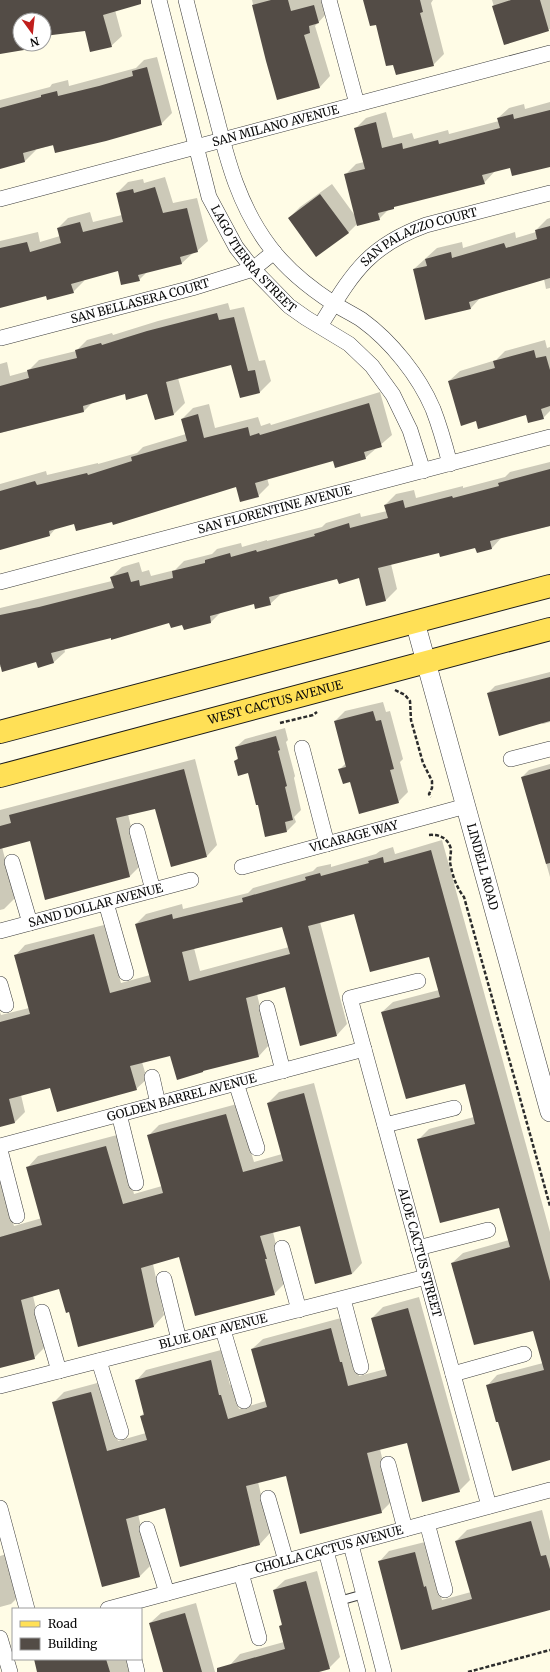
<svg xmlns="http://www.w3.org/2000/svg" width="550" height="1672" font-family="Merriweather,serif">
<rect width="100%" height="100%" fill="#fffce6"/>
<!-- shadow -->
<path fill="#0003" fill-rule="evenodd" d="M0,0H137L115,10L122,36L111,46L86,29L44,35V20H20V44H28L23,49L0,53Z
M252,0H326L329,11L315,26L330,76L320,87L267,61Z
M364,0H433L431,3L444,54L433,65L394,64L377,24Z
M492,0H550V29L505,43Z
M157,57L172,113L161,124L35,149L36,150L25,161L0,168V100L50,87L52,84L68,80L69,86L110,75L136,68L144,60Z
M550,102V166L511,167L495,171L484,183L396,205L389,209L379,219L357,224L348,233L289,218L300,207L332,184L356,217L345,175L356,164L364,162L356,128L366,118L386,112L393,138L412,133L414,139L448,130L449,134L499,121L498,118L509,108L524,104L525,109Z
M165,177L173,203L197,198L208,241L197,251L193,253L182,263L147,272L139,280L118,270L83,279L84,281L73,292L47,295L0,307V241L38,232L40,242L60,236L58,228L68,218L90,212L93,222L122,215L117,193L128,182L143,179L144,183Z
M550,218V288L546,289L544,279L481,297L471,308L414,269L437,248L462,242L463,248L515,232L516,238L536,232V230L547,219Z
M228,303L230,310L244,307L259,361L265,360L271,381L260,392L241,397L232,364L178,378L185,403L174,414L155,419L148,393H125L93,402L84,411L0,433V364L7,362L10,376L28,371L39,360L76,351L87,340L112,333L113,335L158,321Z
M545,340L547,348L550,347V411L543,418L526,414L476,420L449,381L460,371L496,360L505,351Z
M380,392L392,435L365,458L334,459L267,478L269,485L258,496L237,486L113,521L75,523L56,528L50,535L0,549V484L46,471L47,475L98,463V464L137,453L143,447L186,434L182,419L193,408L209,404L215,428L258,417L261,426L270,423L271,425Z
M550,462V526L502,537L492,548L476,546L440,552L391,564L397,589L386,600L367,605L360,577L338,578L281,594L270,604L254,603L221,612L211,622L184,628L183,624L170,622L64,648L65,652L54,662L39,667L37,661L0,667V608L112,581L111,577L122,567L139,562L142,572L149,570L151,576L175,570L184,561L212,554L217,549L241,543L242,547L267,540V541L322,527L326,523L360,513L361,517L387,511L385,505L396,494L414,490L416,498L463,486V488L505,477L510,472Z
M550,672V722L543,724L488,693L495,686Z
M383,702L386,712L390,711L403,759L400,762L408,792L398,802L350,780L340,769L346,763L335,721L345,711Z
M285,728L288,740L286,742L295,776L294,778L301,810L294,817L296,822L287,831L258,803L248,772L235,761L239,757L236,747L245,739Z
M195,759L217,845L207,856L156,807L128,814L140,866L129,877L31,840L2,847L15,898L4,909L0,910V810Z
M550,764V877L522,777L529,770Z
M442,840L550,1232V1459L487,1386L497,1375L543,1363L533,1329L452,1263L463,1253L509,1240L499,1206L418,1140L429,1129L474,1117L465,1083L382,1012L393,1002L439,990L430,956L355,913L320,922L347,1024L337,1035L285,986L257,994L269,1045L259,1056L205,1069L203,1072L171,1055L142,1062L147,1079L136,1089L50,1087L21,1095L25,1112L15,1122L0,1126V1012L1,1015L29,1008L15,956L25,945L104,925L121,983L150,975L136,924L146,914L182,904L183,909L248,893L253,888L313,871L317,867L331,864V867L376,854L380,851L393,847L395,854ZM283,926L289,947L200,971L194,948Z
M314,1083L362,1263L352,1274L300,1225L273,1232L285,1283L274,1294L180,1256L153,1264L164,1315L154,1326L69,1311L60,1288L33,1296L45,1347L34,1358L0,1367V1178L14,1226L42,1218L28,1167L38,1156L117,1135L134,1194L162,1186L148,1136L159,1125L237,1104L254,1162L282,1154L268,1103L279,1092Z
M419,1297L470,1480L459,1491L408,1442L380,1449L392,1501L381,1512L287,1475L258,1482L270,1533L260,1544L165,1506L138,1514L150,1566L139,1577L54,1402L64,1392L101,1382L118,1441L146,1433L141,1416L144,1413L136,1381L146,1370L221,1350L230,1385L232,1384L239,1409L266,1401L252,1349L263,1339L341,1318L359,1376L386,1369L372,1318L383,1307Z
M542,1510L550,1541V1609L401,1648L379,1562L389,1551L425,1542L442,1600L471,1592L456,1541L467,1530Z
M10,1553L22,1593L11,1604L0,1607V1556Z
M317,1571L340,1657L329,1668L315,1672H231L230,1665L240,1654L284,1642L280,1626L283,1623L274,1590L285,1580Z
M196,1603L215,1672H164L150,1623L161,1613Z
M35,1659H129L133,1672H38Z"/>
<!-- building -->
<path fill="#534c46" fill-rule="evenodd" d="M0,0H141V4L103,15L112,47L90,52L85,31L44,36V20H20V44H23L24,50L0,54Z
M271,0H288L291,11L314,5L319,23L309,26L310,33L304,35L320,88L277,100L266,61L252,5Z
M363,0H420L423,12L420,13L434,66L396,75L393,65L386,66L376,25L370,26Z
M511,0H540L549,31L504,45L492,6Z
M147,67L162,125L106,141L55,153L53,145L23,153L25,162L0,169V108L41,97V95L57,91L58,96L99,86L133,76L132,71Z
M550,110V167L512,176L510,168L482,175L485,184L394,207V209L378,213L380,220L357,226L344,174L365,169L354,128L376,122L382,148L402,143L403,149L438,140L439,144L500,128L497,118L513,114L514,119Z
M155,187L163,213L187,208L198,252L180,257L182,264L138,275L140,281L121,285L118,271L71,284L74,293L47,300L46,296L0,308V248L27,242L30,252L61,243L57,228L80,222L83,232L123,222L116,193L133,189L134,193Z
M320,194L349,233L316,257L288,218Z
M550,226V278L469,302L471,309L425,320L413,269L427,266L425,259L451,252L452,258L504,243L506,248L537,239L535,230Z
M217,313L219,320L234,317L248,371L255,370L260,393L240,398L231,365L166,382L174,415L155,420L147,394L126,400L125,394L83,406L84,412L0,433V386L29,378L27,370L77,358L75,350L101,343L102,345L147,331Z
M534,350L536,358L546,356L550,370V406L541,409L544,419L528,423L526,415L478,429L476,421L461,426L448,381L495,368L493,361Z
M369,403L382,447L364,452L366,459L335,468L333,461L255,483L259,497L240,502L236,487L113,525L112,522L76,531L74,524L49,531L50,536L0,550V491L35,481L37,485L87,473L88,475L132,461L131,457L187,441L181,419L198,414L204,438L248,427L250,436L259,433L260,435Z
M550,469V526L490,541L492,549L477,553L475,548L440,557L439,553L378,568L386,601L366,606L359,578L339,584L337,579L269,597L271,605L255,609L254,604L210,616L211,623L184,630L182,625L171,628L169,623L111,640V638L51,653L54,663L38,668L36,662L2,672L0,664V615L39,607L114,588L110,577L128,572L131,582L139,580L140,586L173,578L172,571L205,563V560L230,553L231,557L256,550L257,552L315,536L314,534L349,523L350,528L388,518L384,505L403,500L405,508L452,496L453,498L499,486L498,483Z
M550,677V721L499,736L487,693Z
M373,711L376,721L381,720L394,769L390,770L399,803L359,814L350,782L343,784L338,769L346,767L334,721Z
M276,736L280,750L278,751L287,786L285,787L293,820L285,822L287,832L265,837L258,805H256L248,773L238,776L234,761L238,759L235,747Z
M184,769L207,857L171,867L155,809L116,818L130,877L45,900L30,841L0,849V826L11,823L9,815Z
M550,769V863L546,864L521,777Z
M431,850L550,1281V1460L512,1471L498,1422H496L486,1385L544,1370L533,1331L474,1345L451,1263L510,1247L499,1208L440,1223L417,1139L475,1124L465,1084L406,1099L381,1012L440,997L429,957L370,972L354,914L308,926L337,1036L300,1046L285,987L246,998L259,1057L203,1071V1072L177,1080L170,1056L130,1066L137,1090L57,1112L50,1088L9,1099L15,1123L0,1127V1022L30,1014L14,955L94,934L110,993L151,982L135,924L172,914L173,919L243,902L242,898L306,880L305,877L320,873L321,876L369,863L368,861L383,857L384,863ZM282,927L290,954L189,981L182,952Z
M304,1093L352,1274L315,1284L300,1226L260,1236L267,1259H265L275,1295L195,1316L179,1257L141,1268L154,1327L78,1347L69,1312L66,1313L59,1289L21,1300L35,1359L0,1368V1237L42,1225L26,1167L106,1146L123,1204L163,1193L147,1135L184,1125L226,1114L243,1172L283,1161L267,1103Z
M408,1308L460,1492L422,1502L407,1443L367,1453L382,1513L300,1534L286,1476L246,1486L260,1545L180,1567L165,1508L126,1519L140,1577L102,1587L52,1402L91,1392L107,1451L147,1440L140,1416L144,1415L135,1380L211,1360L219,1395H221L228,1419L267,1407L251,1349L331,1328L340,1362H342L348,1386L387,1376L371,1318Z
M531,1521L541,1556L546,1555L550,1569V1610L401,1650L378,1561L415,1552L424,1587L426,1586L432,1610L472,1599L455,1541Z
M306,1581L330,1669L319,1672H217V1668L285,1649L279,1626L282,1625L273,1590Z
M185,1613L202,1672H163L149,1623Z
M34,1659H106L110,1672H37Z"/>
<g fill="none" stroke-linecap="round" stroke-linejoin="round">
<!-- service casing -->
<g stroke="#3d3d3d" stroke-width="10">
<path id="service" d="M339,1601L364,1594"/>
</g>
<!-- minor casing -->
<g stroke="#3d3d3d" stroke-width="16">
<g id="minor">
<path id="s1" d="M159,0L209,197L236,247L253,269L289,306L306,318L349,344L372,366L393,395L410,430L423,471"/>
<path d="M186,0C195,36 204,72 214,108C227,159 238,205 270,247C287,270 310,288 333,303C342,309 353,314 362,320C391,341 419,376 433,409C440,427 445,445 450,464"/>
<path d="M329,0L357,104"/>
<path id="s2" d="M0,199L550,53"/>
<path id="s3" d="M320,326C352,275 366,247 426,225L550,193"/>
<path id="s4" d="M1,338L192,288L253,269L274,252"/>
<path id="s5" d="M0,582L550,437"/>
<path d="M302,748L327,844"/>
<path d="M511,759L550,749"/>
<path d="M137,831L153,890"/>
<path d="M12,862L30,923"/>
<path id="s6" d="M242,867L466,806"/>
<path d="M106,903L126,973"/>
<path id="s7" d="M0,931L191,880"/>
<path id="s8" d="M418,981L350,998L489,1506"/>
<path d="M0,984L6,1005"/>
<path d="M267,1008L283,1071"/>
<path d="M152,1077L158,1104"/>
<path d="M236,1083L257,1148"/>
<path d="M119,1114L136,1183"/>
<path d="M385,1125L454,1108"/>
<path id="s9" d="M0,1146L364,1049"/>
<path d="M0,1150L17,1216"/>
<path d="M282,1248L299,1310"/>
<path d="M418,1248L488,1230"/>
<path d="M164,1279L179,1340"/>
<path d="M343,1299L361,1367"/>
<path d="M42,1312L59,1371"/>
<path d="M223,1330L244,1401"/>
<path d="M99,1361L121,1432"/>
<path d="M453,1374L524,1354"/>
<path id="s10" d="M0,1386L426,1277"/>
<path d="M388,1464L405,1529"/>
<path d="M268,1498L286,1561"/>
<path d="M0,1508L27,1609"/>
<path d="M427,1523L445,1590"/>
<path d="M147,1529L167,1593"/>
<path d="M351,1545L384,1672"/>
<path d="M326,1551L358,1672"/>
<path d="M241,1573L259,1638"/>
<path id="s11" d="M108,1609L550,1490"/>
<path d="M0,1638L10,1672"/>
<path d="M134,1659L137,1672"/>
</g>
</g>
<!-- tertiary casing -->
<g stroke="#3d3d3d" stroke-width="20">
<g id="tertiary">
<path id="s12" d="M415,622L550,1112"/>
</g>
</g>
<!-- primary casing -->
<g stroke="#1b1b1b" stroke-width="24">
<g id="primary">
<path d="M0,732L550,586"/>
<path id="s13" d="M0,776L550,629"/>
</g>
</g>
<!-- path -->
<path stroke="#2c2c2c" stroke-width="2.5" stroke-dasharray="4 2" stroke-linecap="butt" d="M395,690L405,695L410,701L411,720L423,763L432,781V788L429,794L431,797
M280,723L313,715L317,712
M429,835C439,834 448,838 451,849C451,853 450,858 450,862C452,874 456,887 464,897L550,1206
M468,1672L550,1650"/>
<!-- service -->
<use href="#service" stroke="#fff" stroke-width="8"/>
<!-- minor -->
<use href="#minor" stroke="#fff" stroke-width="15"/>
<!-- tertiary -->
<use href="#tertiary" stroke="#fff" stroke-width="19"/>
<!-- primary -->
<use href="#primary" stroke="#ffe056" stroke-width="22"/>
</g>
<g text-anchor="middle" stroke-width="4" stroke-linejoin="round" paint-order="stroke">
<!-- street labels -->
<g font-size="12" fill="#0a0a0a" stroke="#fff">
<text dy="4" stroke="none"><textPath href="#s2" startOffset="285">SAN MILANO AVENUE</textPath></text>
<text dy="4" stroke="none"><textPath href="#s3" startOffset="139">SAN PALAZZO COURT</textPath></text>
<text dy="4" stroke="none"><textPath href="#s1" startOffset="280">LAGO TIERRA STREET</textPath></text>
<text dy="4" stroke="none"><textPath href="#s4" startOffset="144">SAN BELLASERA COURT</textPath></text>
<text dy="4" stroke="none"><textPath href="#s5" startOffset="284">SAN FLORENTINE AVENUE</textPath></text>
<text dy="4" stroke="none"><textPath href="#s13" startOffset="285">WEST CACTUS AVENUE</textPath></text>
<text dy="4" stroke="none"><textPath href="#s6" startOffset="116">VICARAGE WAY</textPath></text>
<text dy="4" stroke="none"><textPath href="#s12" startOffset="254">LINDELL ROAD</textPath></text>
<text dy="4" stroke="none"><textPath href="#s7" startOffset="99">SAND DOLLAR AVENUE</textPath></text>
<text dy="4" stroke="none"><textPath href="#s9" startOffset="188">GOLDEN BARREL AVENUE</textPath></text>
<text dy="4" stroke="none"><textPath href="#s8" startOffset="334">ALOE CACTUS STREET</textPath></text>
<text dy="4" stroke="none"><textPath href="#s10" startOffset="220">BLUE OAT AVENUE</textPath></text>
<text dy="4" stroke="none"><textPath href="#s11" startOffset="229">CHOLLA CACTUS AVENUE</textPath></text>
</g>
</g>
<!-- legend -->
<rect x="12" y="1608" width="130" height="52" fill="#ffffff" stroke="#9d9d9d"/>
<rect x="20" y="1621" width="20" height="6" fill="#ffe056" stroke="#9d9d9d"/>
<text x="48" y="1628" font-size="12" fill="#0a0a0a">Road</text>
<rect x="20" y="1638" width="20" height="12" fill="#534c46" stroke="#9d9d9d"/>
<text x="48" y="1648" font-size="12" fill="#0a0a0a">Building</text>
<!-- north arrow -->
<g transform="translate(32 32) rotate(165)"><circle r="19" fill="#ffffff" stroke="#9d9d9d"/>
<path d="M0-3L7 15L0 10L-7 15Z" fill="#c01e1c"/>
<text y="-6" font-size="11" font-weight="bold" text-anchor="middle" fill="#0a0a0a">N</text>
</g>
</svg>
